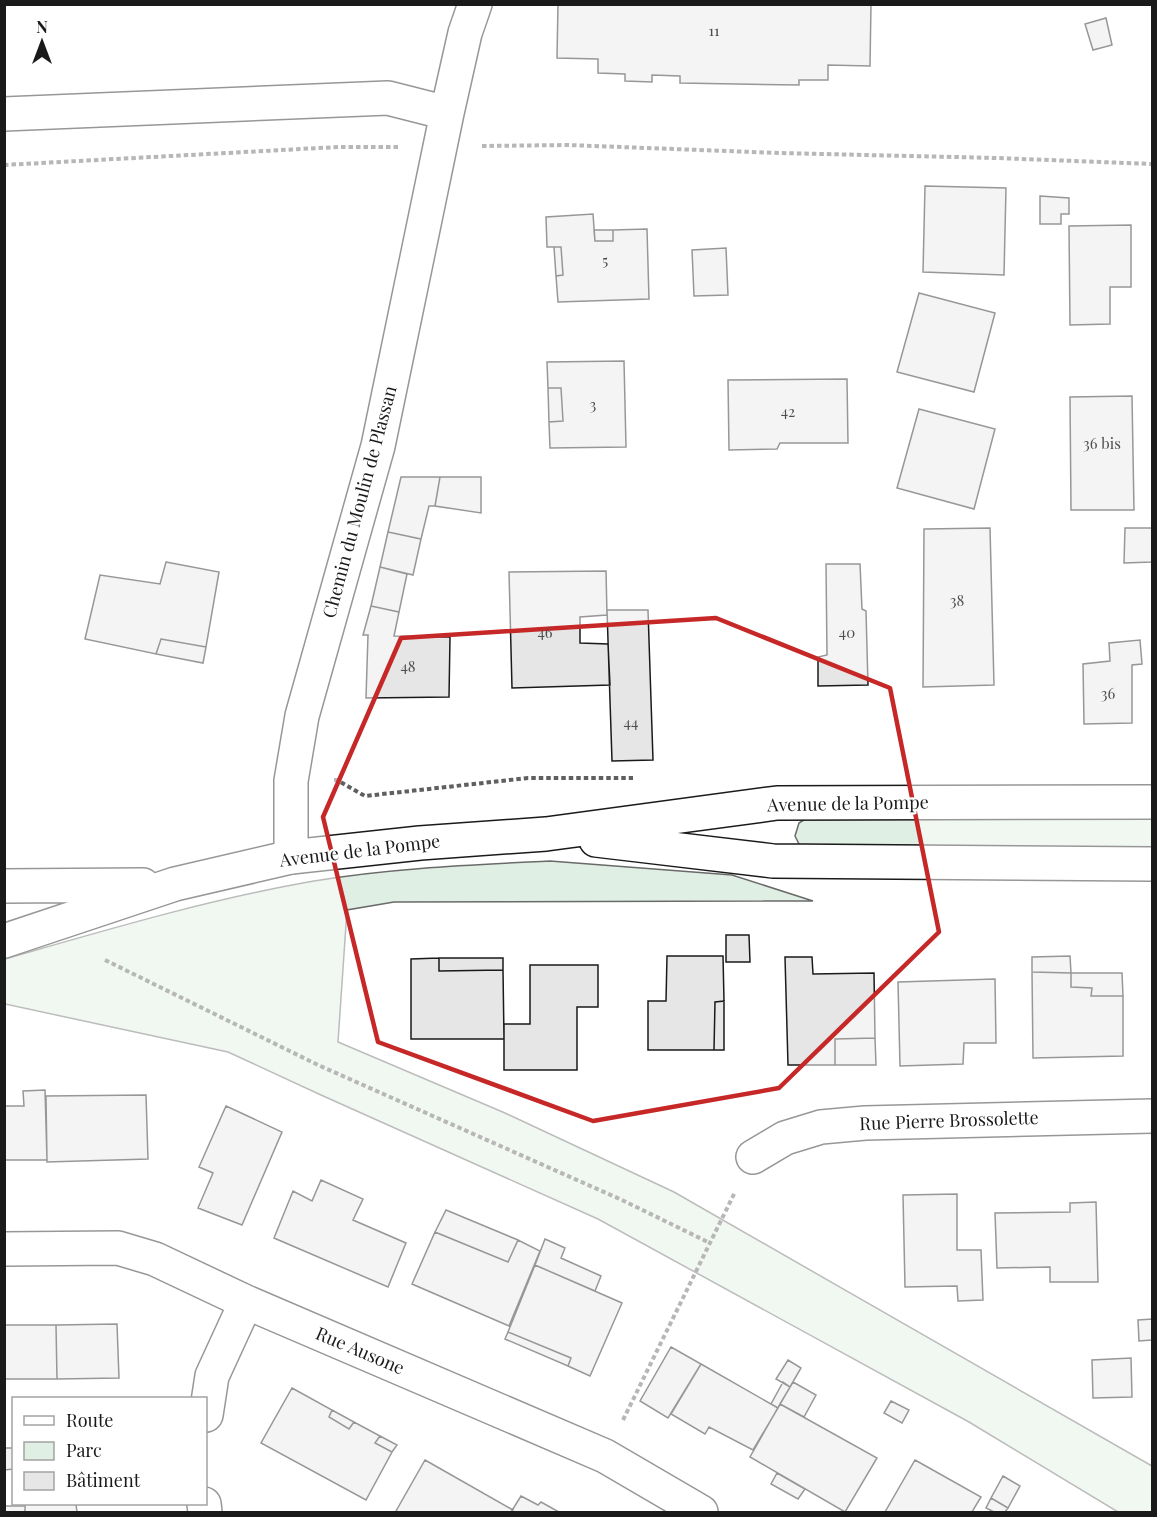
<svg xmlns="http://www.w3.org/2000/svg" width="1157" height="1517" font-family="'Playfair Display',serif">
<rect width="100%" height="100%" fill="#fff"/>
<!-- green -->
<path fill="#e0efe3" stroke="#6a6a6a" stroke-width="1.5" d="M1152,815V849L800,846L795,836L799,823L810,816Z
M550,861L732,875L813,901L394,902L347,910L338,1042L505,1113L674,1192L1152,1466V1512H1118L969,1422L598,1219L321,1095L228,1052L5,1004V959C106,930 210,899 314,881C392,868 471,865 550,861Z"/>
<!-- building -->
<path fill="#e6e6e6" stroke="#1a1a1a" stroke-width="1.5" d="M558,4H871L870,66L828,65V80H799V85L680,83V76L652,75V82L625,81V74L598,73V59L557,58Z
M1106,18L1112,45L1093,50L1085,24Z
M925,186L1006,188L1004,275L923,272Z
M1040,196L1069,198V214H1061V224H1040Z
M593,214L595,241H613V230L647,229L649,299L558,302L556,276L563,275L561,247H547L546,217Z
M1131,225V287H1110V324L1070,325L1069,226Z
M594,230H613V241H595Z
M554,247H561L563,275L556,276Z
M726,248L728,295L694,296L692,250Z
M919,293L995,313L974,392L897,372Z
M624,361L626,447L550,448L549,422L563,421L561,388H548L547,362Z
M847,379L848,443H780L777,449L729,450L728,380Z
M548,388H561L563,421L549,422Z
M1132,396L1134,510H1071L1070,397Z
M919,409L995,429L974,509L897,488Z
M401,477H440L435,506H429L421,539L388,532Z
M440,477H481V513L435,506Z
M990,528L994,685L923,687L924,529Z
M1125,528H1152V562L1124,563Z
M388,532L421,539L413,575L380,567Z
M166,562L219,572L206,647L161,639L156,654L85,639L100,575L160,584Z
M826,564H860L862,609L866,611L868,685L818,686V657L827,655Z
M380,567L407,574L399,612L371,606Z
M606,571L607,615L580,617V643L608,644L610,685L512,688L509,572Z
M371,606L399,612L394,636L450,637L449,697L366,698L368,635H363Z
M607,610H648L653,760L612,761Z
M161,639L206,647L203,663L156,654Z
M1140,640L1142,664L1132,665V723L1084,724L1083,664L1110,661L1109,643Z
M726,935H749L750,962H726Z
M667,956H723L724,1001L715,1002L714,1050H648V1001H666Z
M1070,956L1071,973L1032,972V957Z
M785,957H812L813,974L874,973L875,1038L835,1039V1065H788Z
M439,958H503V970L439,971Z
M439,958V971L503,970L504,1039H411V959Z
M530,965H598V1007H577V1070H504V1024H530Z
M1032,972L1071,973V987L1092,988L1091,996H1123V1056L1033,1058Z
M1071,973H1122L1123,996H1091L1092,988L1071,987Z
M995,979L996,1043H964L963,1064L900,1066L898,982Z
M724,1001V1050H714L715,1002Z
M875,1038L876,1065H835V1039Z
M45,1090L47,1160H4V1106H24L23,1091Z
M146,1095L148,1159L47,1162L46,1096Z
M226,1106L282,1132L242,1225L198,1208L213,1173L199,1167Z
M321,1180L363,1199L353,1220L406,1243L388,1287L274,1238L293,1191L312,1201Z
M957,1194V1250H981L983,1300L958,1301L957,1286L905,1287L903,1195Z
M1096,1202L1098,1282H1050V1267L997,1268L995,1213L1070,1212V1203Z
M446,1210L518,1240L508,1262L435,1232Z
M435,1232L508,1262L518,1240L540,1251L509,1326L412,1284Z
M545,1239L565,1248L561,1258L601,1276L595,1291L535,1265Z
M535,1265L622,1303L590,1376L568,1366L571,1358L508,1332Z
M1152,1319V1340L1139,1341L1138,1320Z
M117,1324L119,1378L57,1379L56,1325Z
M4,1325H56L57,1379H4Z
M508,1332L571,1358L568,1366L505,1339Z
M671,1347L701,1364L668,1418L640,1401Z
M1131,1358L1132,1397L1093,1398L1092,1360Z
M788,1360L801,1368L790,1387L776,1379Z
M701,1364L778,1408L753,1450L709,1427L705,1434L671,1414Z
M783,1382L790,1387L778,1408L771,1404Z
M793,1382L816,1395L804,1417L780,1404Z
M292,1388L332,1410L329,1417L349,1429L354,1422L380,1436L375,1443L392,1452L366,1500L261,1443Z
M891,1401L909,1410L902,1423L884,1413Z
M780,1404L877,1458L845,1512L750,1457Z
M332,1410L354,1422L349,1429L329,1417Z
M380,1436L397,1445L392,1452L375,1443Z
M4,1448H14V1469L4,1470Z
M425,1460L513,1510L511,1512H399L396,1511Z
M915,1460L981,1497L972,1512H885Z
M777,1473L805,1489L798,1499L771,1484Z
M1003,1476L1020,1486L1008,1508L991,1498Z
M521,1496L538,1505L541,1502L559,1512H511Z
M991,1498L1008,1508L1005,1512H994L986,1508Z
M25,1504H76L77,1512H25Z
M4,1506H25V1512H4Z"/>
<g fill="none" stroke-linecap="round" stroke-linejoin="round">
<!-- street casing -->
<g stroke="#1a1a1a" stroke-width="36">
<path id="street" d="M4,114L388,98L447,113
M291,857V781L302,716L378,446L447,113L465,33L475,4
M753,1157L785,1138L821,1127L865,1123L1152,1116
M4,1249L118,1248L155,1259L246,1302L605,1456L701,1512
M206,1415L212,1376L246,1302
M204,1504L205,1512"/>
</g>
<!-- secondary casing -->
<g stroke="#1a1a1a" stroke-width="36">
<path id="secondary" d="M596,840L773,861L1152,864
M4,886L143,885
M4,941L175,884L291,857L420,843L546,834L777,803L1152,802"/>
</g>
<!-- path -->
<path stroke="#5f5f5f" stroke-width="4" stroke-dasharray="4.5 3" stroke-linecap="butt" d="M482,146L568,145L779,153L997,158L1152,164
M4,165L338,147H399
M334,780H337L365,796L528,778H633
M105,960L318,1065L622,1200L710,1243
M623,1420L735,1192"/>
<!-- street -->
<use href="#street" stroke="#fff" stroke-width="33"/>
<!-- secondary -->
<use href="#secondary" stroke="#fff" stroke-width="33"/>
</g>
<!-- marked area -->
<path d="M0 0H1157V1517H0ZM716,618L890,688L939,932L779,1088L593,1121L378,1042L323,817L401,638Z" fill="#fff" fill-opacity=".55" fill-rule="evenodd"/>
<path fill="none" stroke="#c62828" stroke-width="4.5" stroke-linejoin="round" d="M716,618L890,688L939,932L779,1088L593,1121L378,1042L323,817L401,638Z"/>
<g text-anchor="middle" stroke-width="4.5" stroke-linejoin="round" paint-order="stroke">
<!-- number labels -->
<g font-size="15" fill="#4d4d4d">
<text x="714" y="36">11</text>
<text x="605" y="266">5</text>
<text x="593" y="410">3</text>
<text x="788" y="417">42</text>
<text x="1102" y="449">36 bis</text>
<text x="957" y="606">38</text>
<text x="545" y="638">46</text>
<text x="847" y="638">40</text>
<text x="408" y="672">48</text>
<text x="1108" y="699">36</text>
<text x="631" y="728">44</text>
</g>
<!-- street labels -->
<g font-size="18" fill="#1a1a1a" stroke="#fff">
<text transform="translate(360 502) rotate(-75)" y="6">Chemin du Moulin de Plassan</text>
<text transform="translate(848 804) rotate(-1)" y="6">Avenue de la Pompe</text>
<text transform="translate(360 851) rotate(-7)" y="6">Avenue de la Pompe</text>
<text transform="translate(949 1121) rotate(-2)" y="6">Rue Pierre Brossolette</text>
<text transform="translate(360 1351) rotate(23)" y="6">Rue Ausone</text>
</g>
</g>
<!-- border -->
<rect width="1157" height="1517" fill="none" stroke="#1a1a1a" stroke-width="12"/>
<!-- legend -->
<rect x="12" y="1397" width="195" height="108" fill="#ffffff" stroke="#a3a3a3" stroke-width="1.5"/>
<rect x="24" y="1416" width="30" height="9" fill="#ffffff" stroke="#a3a3a3" stroke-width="1.5"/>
<text x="66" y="1427" font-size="18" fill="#1a1a1a">Route</text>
<rect x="24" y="1442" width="30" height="18" fill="#e0efe3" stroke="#a3a3a3" stroke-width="1.5"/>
<text x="66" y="1457" font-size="18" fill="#1a1a1a">Parc</text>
<rect x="24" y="1472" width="30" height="18" fill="#e6e6e6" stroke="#a3a3a3" stroke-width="1.5"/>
<text x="66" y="1487" font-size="18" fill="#1a1a1a">Bâtiment</text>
<!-- north arrow -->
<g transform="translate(42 42)" stroke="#ffffff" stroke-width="4.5" paint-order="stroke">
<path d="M0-4.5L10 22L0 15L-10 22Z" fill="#1a1a1a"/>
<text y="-9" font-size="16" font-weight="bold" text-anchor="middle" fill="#1a1a1a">N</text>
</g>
</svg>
